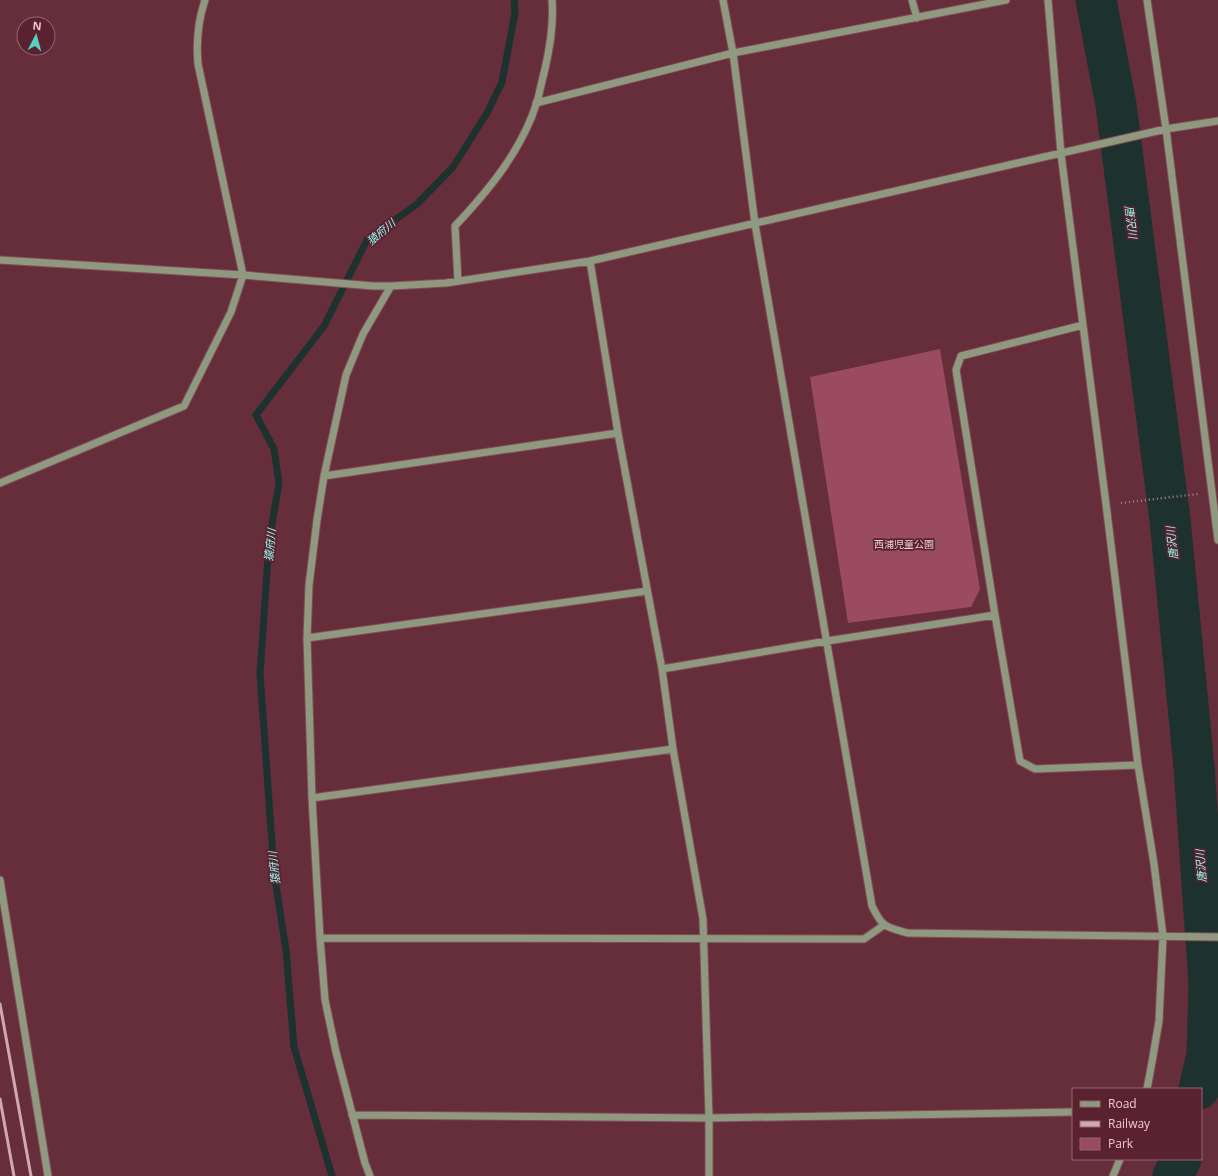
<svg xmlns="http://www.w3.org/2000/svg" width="1218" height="1176" font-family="'Open Sans','Noto Sans JP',sans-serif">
<rect width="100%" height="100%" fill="#662d3b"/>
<!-- green -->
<path fill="#9b4b5f" d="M940,349L980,589L971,607L848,623L810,377Z"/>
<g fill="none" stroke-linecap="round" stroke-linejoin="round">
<!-- stream -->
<path stroke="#1d322f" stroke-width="7" d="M332,1176L294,1047L286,950L274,872L260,674L269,542L279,483L274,449L256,415L324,326L367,240L417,204L453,167L487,113L502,82L515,13L514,0"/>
<!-- river -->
<path stroke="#1d322f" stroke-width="41" d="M1096,0L1116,105L1170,520L1194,767L1209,984L1207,1055L1199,1089
M1173,1176L1181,1159"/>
<!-- minor casing -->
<g stroke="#814c59" stroke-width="9">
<path id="minor" d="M723,0L733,53L755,224L872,906C882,927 885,927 908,933L1218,937
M912,0L917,18
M1048,0L1061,154L1106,504L1138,765L1154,864L1163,936L1159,1021L1152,1062L1147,1089
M1147,0L1166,129L1218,540
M536,103L733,53L1006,0
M0,260L243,275L373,286H391L446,283L590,261L1166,129L1218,121
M590,261L618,433L662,669L673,749L703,919L709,1118V1176
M458,281L455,226C489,190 522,150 537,102C540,91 542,80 545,69C550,47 554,24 552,0
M1083,325L961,356L956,370L995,615L1020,761L1035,769L1138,765
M324,476L618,433
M0,483L184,406L231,312L243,275L198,64C196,42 198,21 205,0
M307,638L647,591
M662,669L827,641L995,615
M312,798L673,749
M0,880L48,1176
M320,938L864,939L884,925
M352,1115L709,1118L1073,1112
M370,1176L365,1163L336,1052L325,1000L320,938L312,798L307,638L309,585L317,520L324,476L346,375L363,334L391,286
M1113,1176L1120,1159"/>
</g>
<!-- path -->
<path stroke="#b0828c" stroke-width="2.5" stroke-dasharray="1 3" stroke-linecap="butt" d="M1121,503L1198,494"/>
<!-- minor -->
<use href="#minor" stroke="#8f9980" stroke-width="7"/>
<!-- rail -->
<path stroke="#d0a8b0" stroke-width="3" d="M0,1004L31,1176
M0,1099L14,1176"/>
</g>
<g text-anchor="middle" stroke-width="3.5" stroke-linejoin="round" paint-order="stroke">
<!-- park labels -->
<g font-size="10" fill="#edcfd4" stroke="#5a2231">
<text x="904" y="548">西浦児童公園</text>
</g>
<!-- water labels -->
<g font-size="11" font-style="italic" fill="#8ffbee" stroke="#5a2231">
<text transform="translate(1131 222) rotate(83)" y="4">唐沢川</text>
<text transform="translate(381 232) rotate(-40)" y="4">猿府川</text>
<text transform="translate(1172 543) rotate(-96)" y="4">唐沢川</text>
<text transform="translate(270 545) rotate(-84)" y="4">猿府川</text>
<text transform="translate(1201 866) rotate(-94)" y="4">唐沢川</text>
<text transform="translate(274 868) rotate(-96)" y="4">猿府川</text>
</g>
</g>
<!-- legend -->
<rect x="1072" y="1088" width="130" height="72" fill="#5a2231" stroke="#956571"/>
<rect x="1080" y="1101" width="20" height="6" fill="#8f9980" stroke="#956571"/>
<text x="1108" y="1108" font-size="12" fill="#edc9d0">Road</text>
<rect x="1080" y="1121" width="20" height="6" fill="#d0a8b0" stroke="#956571"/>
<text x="1108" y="1128" font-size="12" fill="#edc9d0">Railway</text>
<rect x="1080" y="1138" width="20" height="12" fill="#9b4b5f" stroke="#956571"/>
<text x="1108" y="1148" font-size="12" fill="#edc9d0">Park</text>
<!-- north arrow -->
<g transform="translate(36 36) rotate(6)"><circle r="19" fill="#5a2231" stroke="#956571"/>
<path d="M0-3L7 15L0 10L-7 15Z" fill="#57cec1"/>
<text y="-6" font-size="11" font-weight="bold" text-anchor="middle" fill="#edc9d0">N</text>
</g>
</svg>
